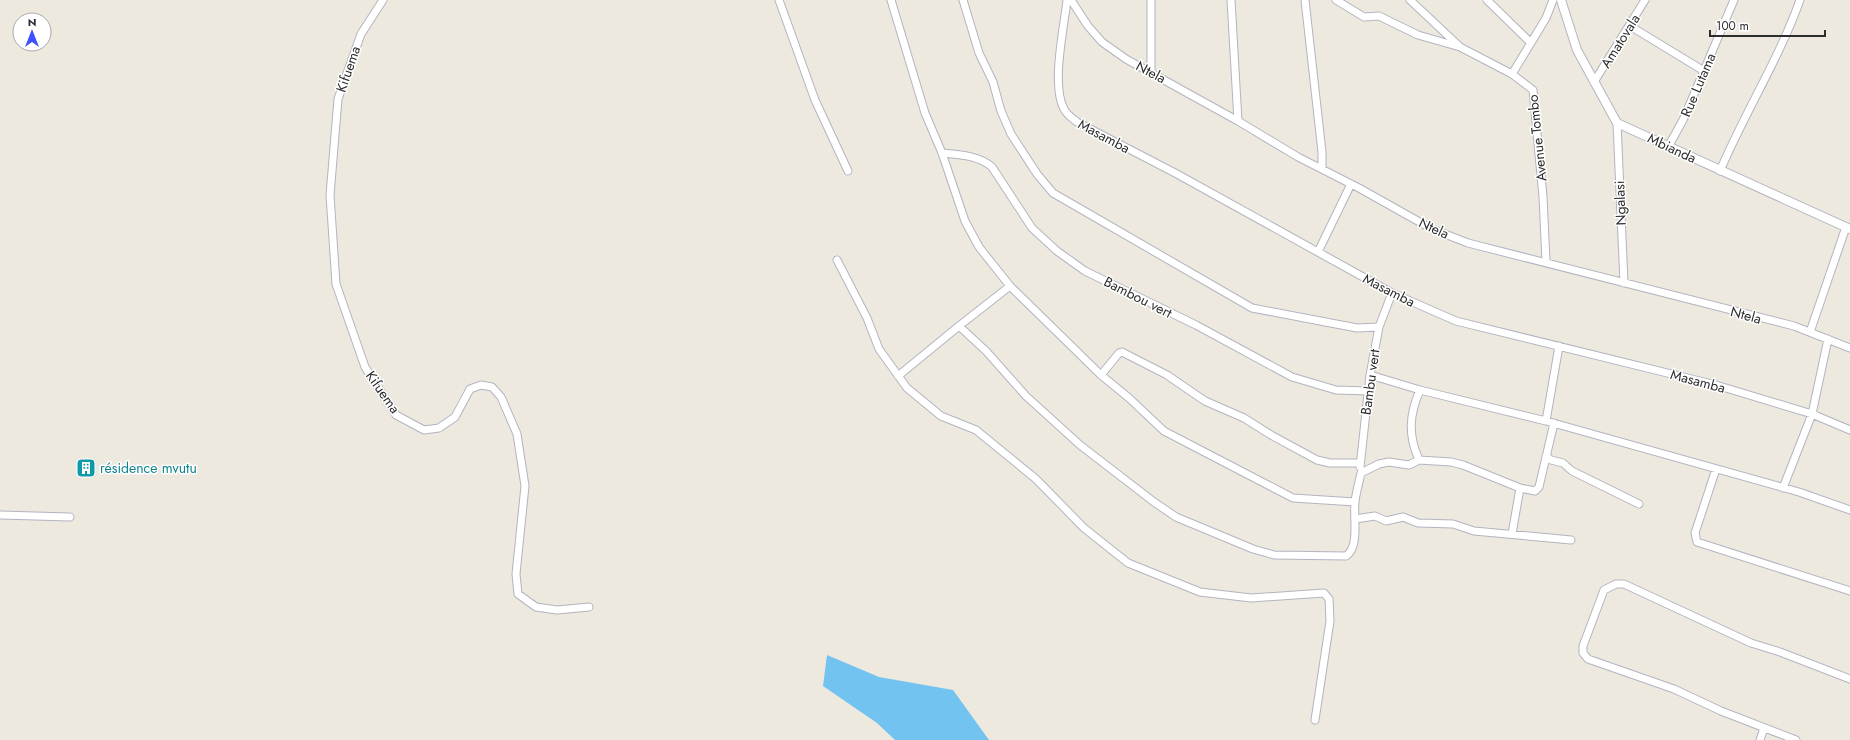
<svg xmlns="http://www.w3.org/2000/svg" width="1850" height="740" font-family="Jost,sans-serif">
<rect width="100%" height="100%" fill="#eee9df"/>
<!-- water -->
<path fill="#72c3f0" d="M827,655L879,677L953,690L989,740H895L877,723L823,686Z"/>
<g fill="none" stroke-linecap="round" stroke-linejoin="round">
<!-- minor casing -->
<g stroke="#b3b4c0" stroke-width="9">
<path id="minor" d="M383,0L361,34L338,99L330,195L336,284L365,367L396,415L424,430L439,428L455,417L470,389L481,385L492,387L501,397L517,434L525,486L516,574L518,594L536,607L557,610L589,607
M779,0L815,100L848,171
M891,0L925,113L942,153L965,221L979,247L1010,286L1101,375L1129,398L1164,431L1293,498L1355,502
M963,0L979,53L993,82L1001,111L1011,134L1037,174L1053,193L1252,308L1357,328L1379,327
M1067,0C1064,28 1051,85 1064,109C1067,115 1072,118 1077,122L1177,174L1392,293L1456,321L1716,385L1812,414L1850,430
M1071,0L1088,26L1102,42L1126,59L1238,121L1298,157L1359,188L1432,229L1468,243L1794,326L1850,348
M1151,0V71
M1231,0L1238,121
M1305,0L1322,152V169
M1336,0L1364,17L1379,16L1418,35L1460,47L1512,74L1533,90L1543,197L1546,261
M1410,0L1459,46
M1487,0L1531,43
M1630,26L1704,71
M1512,74L1546,18L1553,0
M1594,82L1645,0
M1617,123L1624,283
M1668,147L1683,120L1734,0
M942,153C959,155 978,155 992,167L1032,228L1057,251L1085,271L1196,325L1292,377L1336,390L1370,391
M1720,171C1745,112 1779,59 1800,0
M1318,252L1351,184
M837,260L867,318L879,349L907,388L941,416L976,430L1036,479L1084,528L1128,563L1200,592L1251,598L1324,593L1329,599L1330,621L1315,720
M1010,286L959,326L986,351L1026,396L1080,445L1154,502L1176,517L1253,549L1274,555L1346,556C1360,547 1353,517 1355,502C1356,492 1359,483 1361,473L1379,464L1389,462L1409,465L1419,460L1451,462L1463,465L1520,488L1512,534
M1810,332L1846,227
M1101,375L1119,353L1122,352L1167,375L1205,401L1244,418L1271,435L1317,460L1330,463H1359
M1370,375L1420,390L1546,421L1799,492L1850,510
M898,376L959,326
M1546,421L1559,346
M1546,456L1551,460L1563,463L1572,471L1639,504
M1419,460C1408,435 1409,415 1420,390
M1360,467L1370,375L1379,327L1392,293
M1716,469L1695,533L1697,542L1850,591
M1520,488L1535,491L1539,487L1554,423
M1783,488L1812,414L1828,339
M0,515L70,517
M1355,519L1375,516L1386,521L1403,517L1418,523L1453,524L1474,531L1571,540
M1760,740L1764,728
M1796,740L1721,711L1674,689L1588,659L1583,653V646L1604,590L1616,584H1624L1751,643L1780,652L1850,679"/>
</g>
<!-- tertiary casing -->
<g stroke="#b3b4c0" stroke-width="10">
<path id="tertiary" d="M1561,0L1577,50L1617,123L1850,229"/>
</g>
<!-- minor -->
<use href="#minor" stroke="#fff" stroke-width="7"/>
<!-- tertiary -->
<use href="#tertiary" stroke="#fff" stroke-width="8"/>
</g>
<!-- icons -->
<defs>
<g id="building-square" transform="scale(1)"><rect x="-9" y="-9" width="18" height="18" rx="4" fill="#0f9aa8" stroke="#fff"/><path d="M-4-6H4V6H1V3H-1V6H-4ZM-2.5-4.3h1.7v1.8h-1.7ZM.8-4.3h1.7v1.8H.8ZM-2.5-1h1.7V.8h-1.7ZM.8-1h1.7V.8H.8Z" fill="#fff"/></g>
</defs>
<g fill-rule="evenodd">
<use href="#building-square" x="86" y="468"/>
</g>
<g text-anchor="middle" stroke-width="3" stroke-linejoin="round" paint-order="stroke">
<!-- street labels -->
<g font-size="14" fill="#2d2d2d" stroke="#fff">
<text transform="translate(1620 41) rotate(-58)" y="5">Amatovala</text>
<text transform="translate(348 69) rotate(-71)" y="5">Kifuema</text>
<text transform="translate(1151 72) rotate(28)" y="5">Ntela</text>
<text transform="translate(1698 85) rotate(-67)" y="5">Rue Lutama</text>
<text transform="translate(1104 136) rotate(28)" y="5">Masamba</text>
<text transform="translate(1537 138) rotate(-96)" y="5">Avenue Tombo</text>
<text transform="translate(1672 148) rotate(25)" y="5">Mbianda</text>
<text transform="translate(1620 203) rotate(-92)" y="5">Ngalasi</text>
<text transform="translate(1434 228) rotate(25)" y="5">Ntela</text>
<text transform="translate(1389 290) rotate(27)" y="5">Masamba</text>
<text transform="translate(1138 297) rotate(27)" y="5">Bambou vert</text>
<text transform="translate(1746 315) rotate(15)" y="5">Ntela</text>
<text transform="translate(1698 381) rotate(15)" y="5">Masamba</text>
<text transform="translate(1370 382) rotate(-82)" y="5">Bambu vert</text>
<text transform="translate(383 392) rotate(55)" y="5">Kifuema</text>
</g>
<!-- culture labels -->
<g font-size="14" fill="#0d838f" stroke="#fff" text-anchor="start">
<text x="100" y="473">résidence mvutu</text>
</g>
</g>
<!-- north arrow -->
<g transform="translate(32 32)"><circle r="19" fill="#ffffff" stroke="#ababab"/>
<path d="M0-3L7 15L0 10L-7 15Z" fill="#3f50fc"/>
<text y="-6" font-size="11" font-weight="bold" text-anchor="middle" fill="#2d2d2d">N</text>
</g>
<!-- scale -->
<path d="M1710 30v6h115v-6" fill="none" stroke="#2d2d2d" stroke-width="2"/>
<text x="1716" y="30" font-size="12" fill="#2d2d2d" stroke="#ffffff" stroke-width="3" paint-order="stroke">100 m</text>
</svg>
